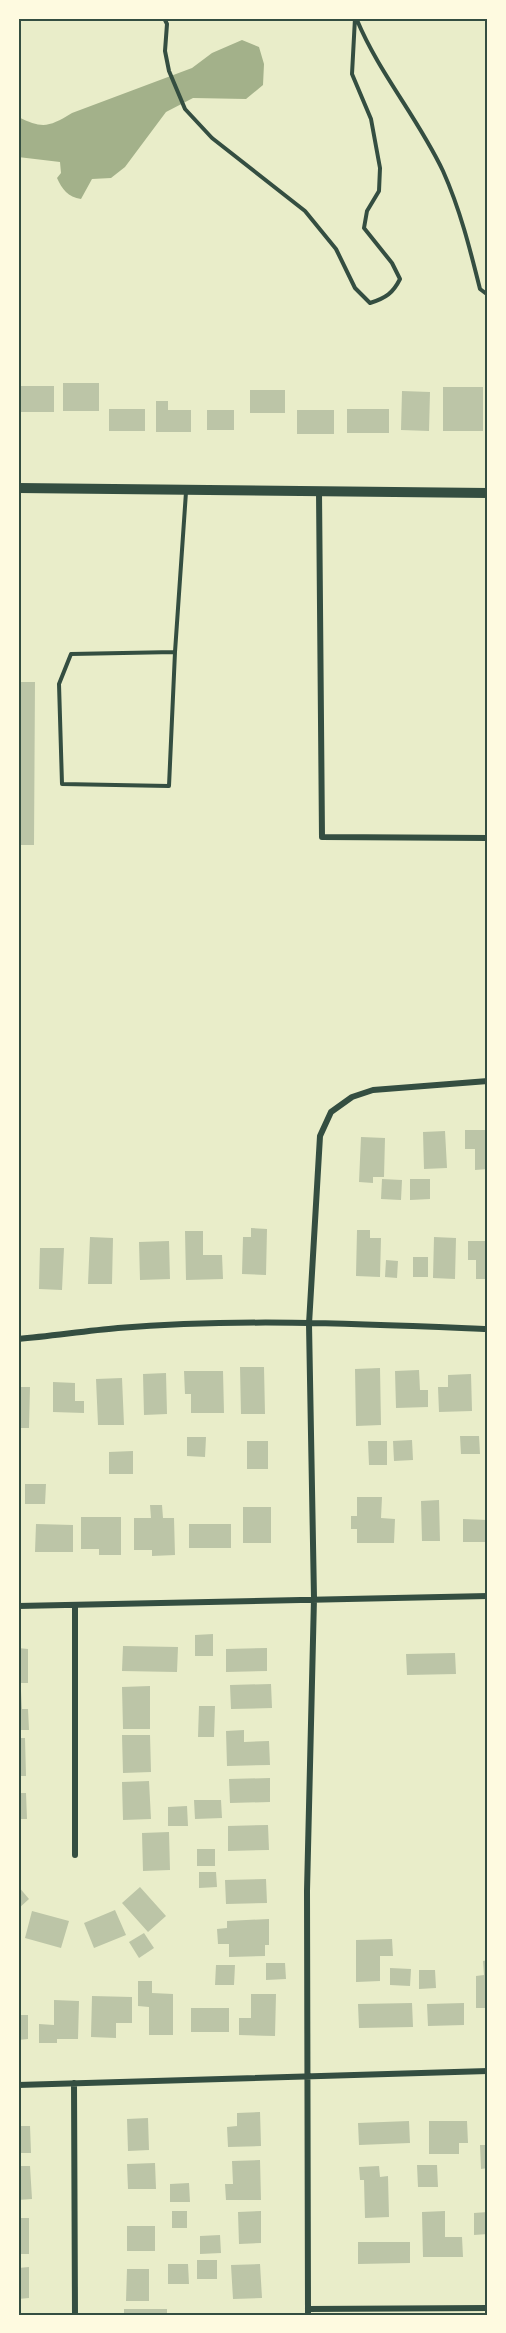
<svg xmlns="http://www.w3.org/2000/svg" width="506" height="2333" font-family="'DM Sans',sans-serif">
<rect width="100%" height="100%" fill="#e9edc9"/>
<!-- water -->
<path fill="#a3b18a" d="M242,40L259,47L264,64L263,85L246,99L193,98L166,112L125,167L111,178L92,179L81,199C68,197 62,189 57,178L61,173L60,162L18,157V117C43,129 49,127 72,113L192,68L212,53Z"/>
<!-- building -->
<path fill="#bcc5a7" d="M63,383H99V411H63Z
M18,386H54V412H18Z
M443,387H483V431H443Z
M250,390H285V413H250Z
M402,391L430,392L429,431L401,430Z
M156,401H168V410H191V432H156Z
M109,409H145V431H109Z
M347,409H389V433H347Z
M207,410H234V430H207Z
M297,410H334V434H297Z
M18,682H35L34,845H18Z
M465,1130H488V1169L475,1170V1149H465Z
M445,1131L447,1168L424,1169L423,1132Z
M361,1137L385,1138L384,1177H373V1183L359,1182Z
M382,1179L402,1180L401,1200L381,1199Z
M410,1179H430V1199L410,1200Z
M251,1228L267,1229L266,1275L242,1274L243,1237H251Z
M357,1230H370V1238H381L380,1277L356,1276Z
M185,1231H203V1255H222L223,1279L186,1280Z
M90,1237L113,1238L112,1284H88Z
M434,1237L456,1238L455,1279L433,1278Z
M169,1241L170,1279L140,1280L139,1242Z
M468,1241H488V1279H476V1260H468Z
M40,1248H64L62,1290L39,1289Z
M413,1257H428V1277H413Z
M386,1260L398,1261L397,1278L385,1277Z
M240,1367H264L265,1414H241Z
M380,1368L381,1425L356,1426L355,1369Z
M419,1370L420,1390H428V1407L396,1408L395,1371Z
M184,1371H223L224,1413H191V1394H185Z
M166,1373L167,1414L144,1415L143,1374Z
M471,1374L472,1411L439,1412L438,1387H448V1375Z
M122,1378L124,1425H98L96,1379Z
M53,1382L75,1383V1401H84V1413L53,1412Z
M18,1387H30L29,1428H18Z
M460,1436H479L480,1454H461Z
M187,1437H206L205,1457L187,1456Z
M412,1440L413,1460L394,1461L393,1441Z
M247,1441H268V1469H247Z
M368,1441H387V1465H369Z
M133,1451V1474H109V1452Z
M25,1484H46L45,1504H25Z
M357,1497H382L381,1518L395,1519L394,1543H357V1529H351V1516H357Z
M439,1500L440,1541H422L421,1501Z
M150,1505H162L163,1518H174L175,1555L152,1556V1550H134V1518H151Z
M243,1507H271V1543H243Z
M81,1517H121V1555H99V1549H81Z
M463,1519L488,1520V1542H463Z
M36,1524L73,1525V1552H35Z
M189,1524H231V1548H189Z
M213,1634V1656H195V1635Z
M123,1646L178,1647L177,1672L122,1671Z
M18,1648L28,1649V1683H18Z
M267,1648V1671L226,1672V1649Z
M455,1653L456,1674L407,1675L406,1654Z
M271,1684L272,1708L231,1709L230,1685Z
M150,1686V1729H123L122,1687Z
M18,1691H21L22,1709H28L29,1730H18Z
M199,1706H215L214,1737H198Z
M244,1730V1742L269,1741L270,1765L227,1766L226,1731Z
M122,1735H150L151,1772L123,1773Z
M18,1738H25L26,1776H18Z
M270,1778V1802L230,1803L229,1779Z
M149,1781L151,1819L123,1820L122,1782Z
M18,1793H26L27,1819H18Z
M194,1800H221L222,1818L195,1819Z
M187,1806L188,1826H168V1807Z
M268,1825L269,1850L228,1851V1826Z
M169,1832L170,1870L143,1871L142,1833Z
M197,1849H215V1866H197Z
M199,1872H216L217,1887L199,1888Z
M266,1879L267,1903L226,1904L225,1880Z
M18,1886L29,1899L18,1909Z
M140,1887L166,1916L148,1932L122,1903Z
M115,1910L126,1935L94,1948L84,1923Z
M32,1911L69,1921L61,1948L25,1938Z
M269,1919V1945H265V1956L229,1957V1944H218L217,1929L227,1928V1921Z
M144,1933L154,1948L139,1958L129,1942Z
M392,1939L393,1956H380V1981L356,1982V1940Z
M488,1960V2008H476V1976L484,1975L483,1961Z
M266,1963H285L286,1979L266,1980Z
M216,1965H235L234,1985H215Z
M390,1968L411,1969L410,1986L390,1985Z
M419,1970H435L436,1988L419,1989Z
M138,1981H152V1993L173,1994V2035H149V2007L138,2006Z
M251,1994H276L275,2036L239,2035V2018H251Z
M92,1996L132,1997V2023H116V2038L91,2037Z
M54,2000L79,2001L78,2039H57V2043H39V2024L54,2025Z
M412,2003L413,2027L359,2028L358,2004Z
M464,2003V2025L428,2026L427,2004Z
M191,2008H229V2032H191Z
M18,2015H28V2039L18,2040Z
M260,2112L261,2146L228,2147L227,2127L237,2126V2113Z
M148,2118L149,2150L128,2151L127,2119Z
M409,2121L410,2143L359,2145L358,2123Z
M429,2121H467L468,2143H459V2154H429Z
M18,2126H30L31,2153H18Z
M480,2145H488V2168L481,2169Z
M260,2160L261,2200H226L225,2184H233L232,2161Z
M155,2163L156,2189H128L127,2164Z
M417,2165H437L438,2187H418Z
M18,2166H30L32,2199L18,2200Z
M379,2166L380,2177L388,2176L389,2217L365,2218L364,2180H360L359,2167Z
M189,2183L190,2202H170V2184Z
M172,2211H187V2228H172Z
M261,2211V2243L239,2244L238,2212Z
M445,2211V2237H462L463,2257H423L422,2212Z
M488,2212V2234L474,2235V2213Z
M18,2218H29V2254H18Z
M127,2226H155V2251H127Z
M220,2235L221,2253L200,2254V2236Z
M358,2242H410V2263L358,2264Z
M197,2260H217V2279H197Z
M168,2264H188L189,2284H168Z
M260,2264L262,2298L233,2299L231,2265Z
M29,2267V2298L18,2299V2268Z
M127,2269H149V2301H126Z
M124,2309H167V2315H124Z"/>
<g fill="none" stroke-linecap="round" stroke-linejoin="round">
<!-- service -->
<path stroke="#344e41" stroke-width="4" d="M164,18L167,24L165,51L169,71L185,109L212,138L305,211L336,249L355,288L370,303C386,298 393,293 400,279L392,263L364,228L367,211L379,191L380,168L371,119L352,74L355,18
M357,20C379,73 418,118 443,171C460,209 470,249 480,289L488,295
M175,652L71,654L59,684L62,784L169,786L175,652L186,492"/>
<!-- minor -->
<path stroke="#344e41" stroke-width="6" d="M319,491L322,837L488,838
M18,1339C51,1336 85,1331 118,1328C241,1318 365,1324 488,1329
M18,1606L488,1596
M75,1855V1605
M74,2083L75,2315
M18,2085L488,2071
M308,2309L488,2308
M308,2315L307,1891L314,1598L309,1324L320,1136L331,1112L352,1097L373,1090L488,1081"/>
<!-- secondary -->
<path stroke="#344e41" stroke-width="10" d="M18,488L488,493"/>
</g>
<!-- border -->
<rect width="506" height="2333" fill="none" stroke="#fefae0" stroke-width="39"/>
<rect x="20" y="20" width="466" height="2294" fill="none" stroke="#344e41" stroke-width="2"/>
</svg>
